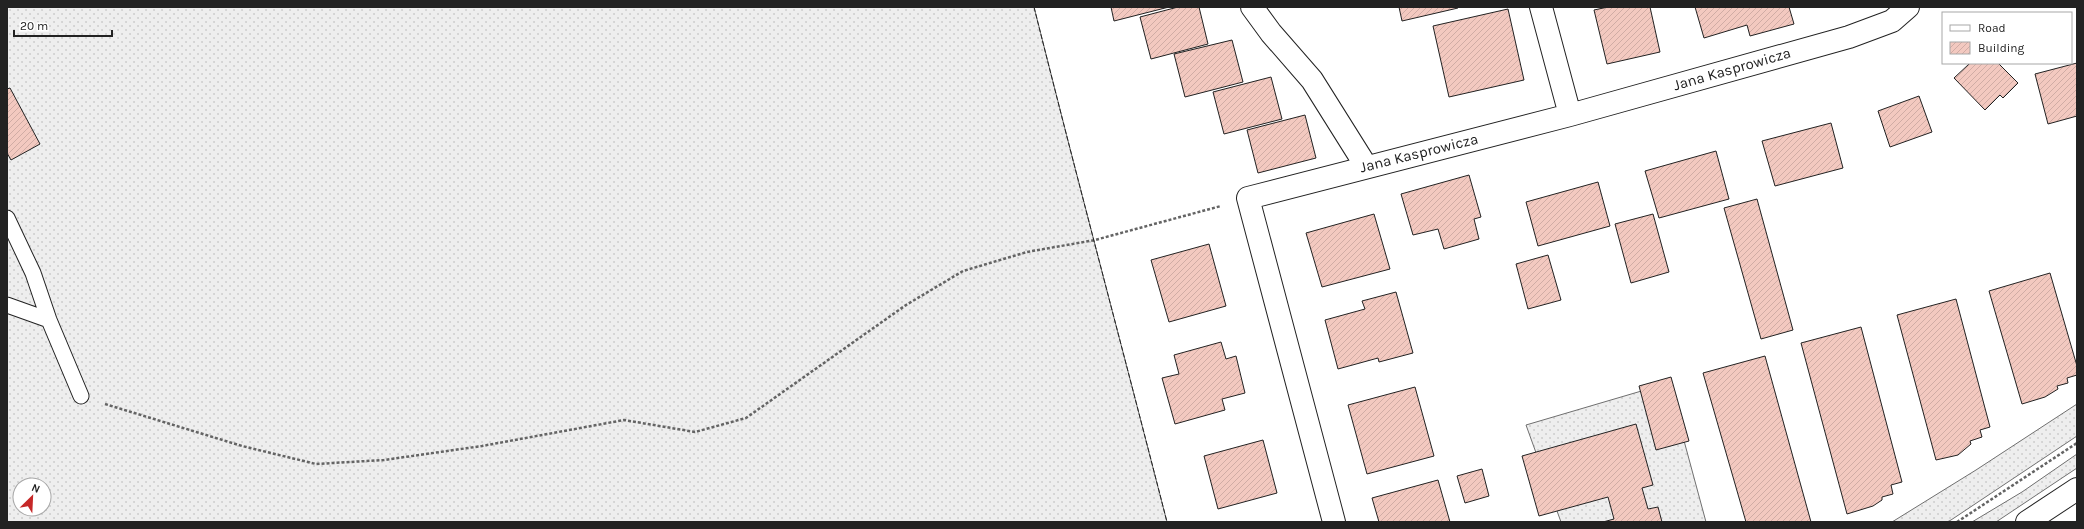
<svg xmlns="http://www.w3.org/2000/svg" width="2084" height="529" font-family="Karla,sans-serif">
<defs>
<pattern id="grass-dots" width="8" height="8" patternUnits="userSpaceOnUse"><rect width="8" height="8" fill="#eee"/><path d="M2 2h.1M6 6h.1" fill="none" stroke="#ccc" stroke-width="1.8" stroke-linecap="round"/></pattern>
<pattern id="building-hatch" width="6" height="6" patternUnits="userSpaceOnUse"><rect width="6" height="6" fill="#f3c9c0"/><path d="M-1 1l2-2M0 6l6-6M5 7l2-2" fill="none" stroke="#d0aca5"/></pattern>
</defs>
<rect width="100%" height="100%" fill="#fff"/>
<!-- grass -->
<path fill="url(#grass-dots)" stroke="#6f6f6f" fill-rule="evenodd" d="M7,7H1034C1077,179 1123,350 1167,522H7ZM20,485H44V509H20Z
M1655,387L1683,437L1706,522H1561L1526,425Z
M2077,404V436L1951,520L1947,522H1892L1976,470Z
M2077,454V468L1996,522H1972L2022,492Z"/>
<!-- building -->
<path fill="url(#building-hatch)" stroke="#222" d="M1111,7H1169L1114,21Z
M1178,7H1199L1208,44L1151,59L1140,17Z
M1399,7H1458V8L1402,21Z
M1608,7H1650L1660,52L1607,64L1594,10Z
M1695,7H1789L1794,24L1750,36L1747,25L1704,38Z
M1508,9L1524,80L1449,97L1433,26Z
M1232,40L1243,82L1185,97L1174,54Z
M1968,63H1998L2018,83L2003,98L2000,95L1985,110L1954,78L1969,64Z
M2077,63V116L2048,124L2035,74Z
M1271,77L1282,119L1224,134L1213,92Z
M10,88L40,144L11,160L7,153V89Z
M1919,96L1932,132L1890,147L1878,111Z
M1305,115L1316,158L1258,173L1247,130Z
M1831,123L1843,168L1775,186L1762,141Z
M1716,151L1729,199L1659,218L1645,171Z
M1469,175L1481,217L1474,219L1479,239L1444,249L1438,229L1413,235L1401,194Z
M1598,182L1610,226L1538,246L1526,202Z
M1757,199L1793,330L1761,339L1724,208Z
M1374,214L1390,269L1322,287L1306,233Z
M1653,214L1669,272L1631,283L1615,224Z
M1209,244L1226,306L1169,322L1151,260Z
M1548,255L1561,300L1528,309L1516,264Z
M2050,273L2077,366V375L2067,378L2068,383L2057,386L2058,389L2045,397L2022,404L1989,291Z
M1396,292L1413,353L1379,362L1378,358L1338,369L1325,320L1365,309L1362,301Z
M1956,299L1990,427L1980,430L1982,437L1970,441L1971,444L1958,455L1936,460L1897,315Z
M1861,327L1902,482L1891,485L1893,494L1882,497V500L1873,506L1847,514L1801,343Z
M1221,342L1226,359L1236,356L1245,393L1222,399L1225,410L1175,424L1162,378L1179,374L1174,355Z
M1765,356L1811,522H1746L1703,373Z
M1671,377L1689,441L1656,450L1639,386Z
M1415,387L1434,456L1367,474L1348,405Z
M1636,424L1653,485L1642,488L1648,509L1658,507L1662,522H1603L1614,519L1608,497L1539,516L1522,456Z
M1263,440L1277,493L1218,509L1204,456Z
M1482,469L1489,496L1465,503L1457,476Z
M1438,480L1450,522H1379L1372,498Z"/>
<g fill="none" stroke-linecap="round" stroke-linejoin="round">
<!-- lane casing -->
<g stroke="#222" stroke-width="17">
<path id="lane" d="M7,218L33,273L49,320L81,396
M7,305L49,320"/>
</g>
<!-- street casing -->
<g stroke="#222" stroke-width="24">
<path id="street" d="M1252,7L1271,33L1312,80L1366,166
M1541,7L1570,115
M1334,522L1248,198L1570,115L1849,37L1892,21L1908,7"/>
</g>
<!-- secondary casing -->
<g stroke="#222" stroke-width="24">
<path id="secondary" d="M2027,522L2077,489"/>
</g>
<!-- path -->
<path stroke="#646464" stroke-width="2.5" stroke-dasharray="3 2" stroke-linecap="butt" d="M105,404L242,446L316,464L384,460L482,446L624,420L695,432L746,418L906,305L963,271L1027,252L1095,240L1221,206
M1957,522L2077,443"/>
<!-- lane -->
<use href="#lane" stroke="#fff" stroke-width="15"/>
<!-- street -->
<use href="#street" stroke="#fff" stroke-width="22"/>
<!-- secondary -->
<use href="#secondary" stroke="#fff" stroke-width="22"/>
<!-- fence -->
<path stroke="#222" stroke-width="1" stroke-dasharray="5 2" stroke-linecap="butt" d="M1034,7C1077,179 1123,350 1167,522"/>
</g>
<g text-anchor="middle" stroke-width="3" stroke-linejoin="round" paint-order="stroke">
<!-- street labels -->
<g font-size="15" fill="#222" stroke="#fff">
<text transform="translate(1732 69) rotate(-16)" y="5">Jana Kasprowicza</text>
<text transform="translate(1419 153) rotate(-14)" y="5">Jana Kasprowicza</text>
</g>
</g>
<!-- border -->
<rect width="2084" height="529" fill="none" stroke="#222222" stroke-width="16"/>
<!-- legend -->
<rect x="1942" y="12" width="130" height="52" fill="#ffffff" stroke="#a7a7a7"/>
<rect x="1950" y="25" width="20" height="6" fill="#ffffff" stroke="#a7a7a7"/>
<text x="1978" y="32" font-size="12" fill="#222222">Road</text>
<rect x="1950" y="42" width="20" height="12" fill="url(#building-hatch)" stroke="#a7a7a7"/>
<text x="1978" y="52" font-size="12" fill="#222222">Building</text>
<!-- north arrow -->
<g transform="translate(32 497) rotate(24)"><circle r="19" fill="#ffffff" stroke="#a7a7a7"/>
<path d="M0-3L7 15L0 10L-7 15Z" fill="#c62828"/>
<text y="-6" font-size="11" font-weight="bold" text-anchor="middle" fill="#222222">N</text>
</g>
<!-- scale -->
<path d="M14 30v6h98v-6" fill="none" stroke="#222222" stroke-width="2"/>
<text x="20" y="30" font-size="12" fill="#222222" stroke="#ffffff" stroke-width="3" paint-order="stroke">20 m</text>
</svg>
